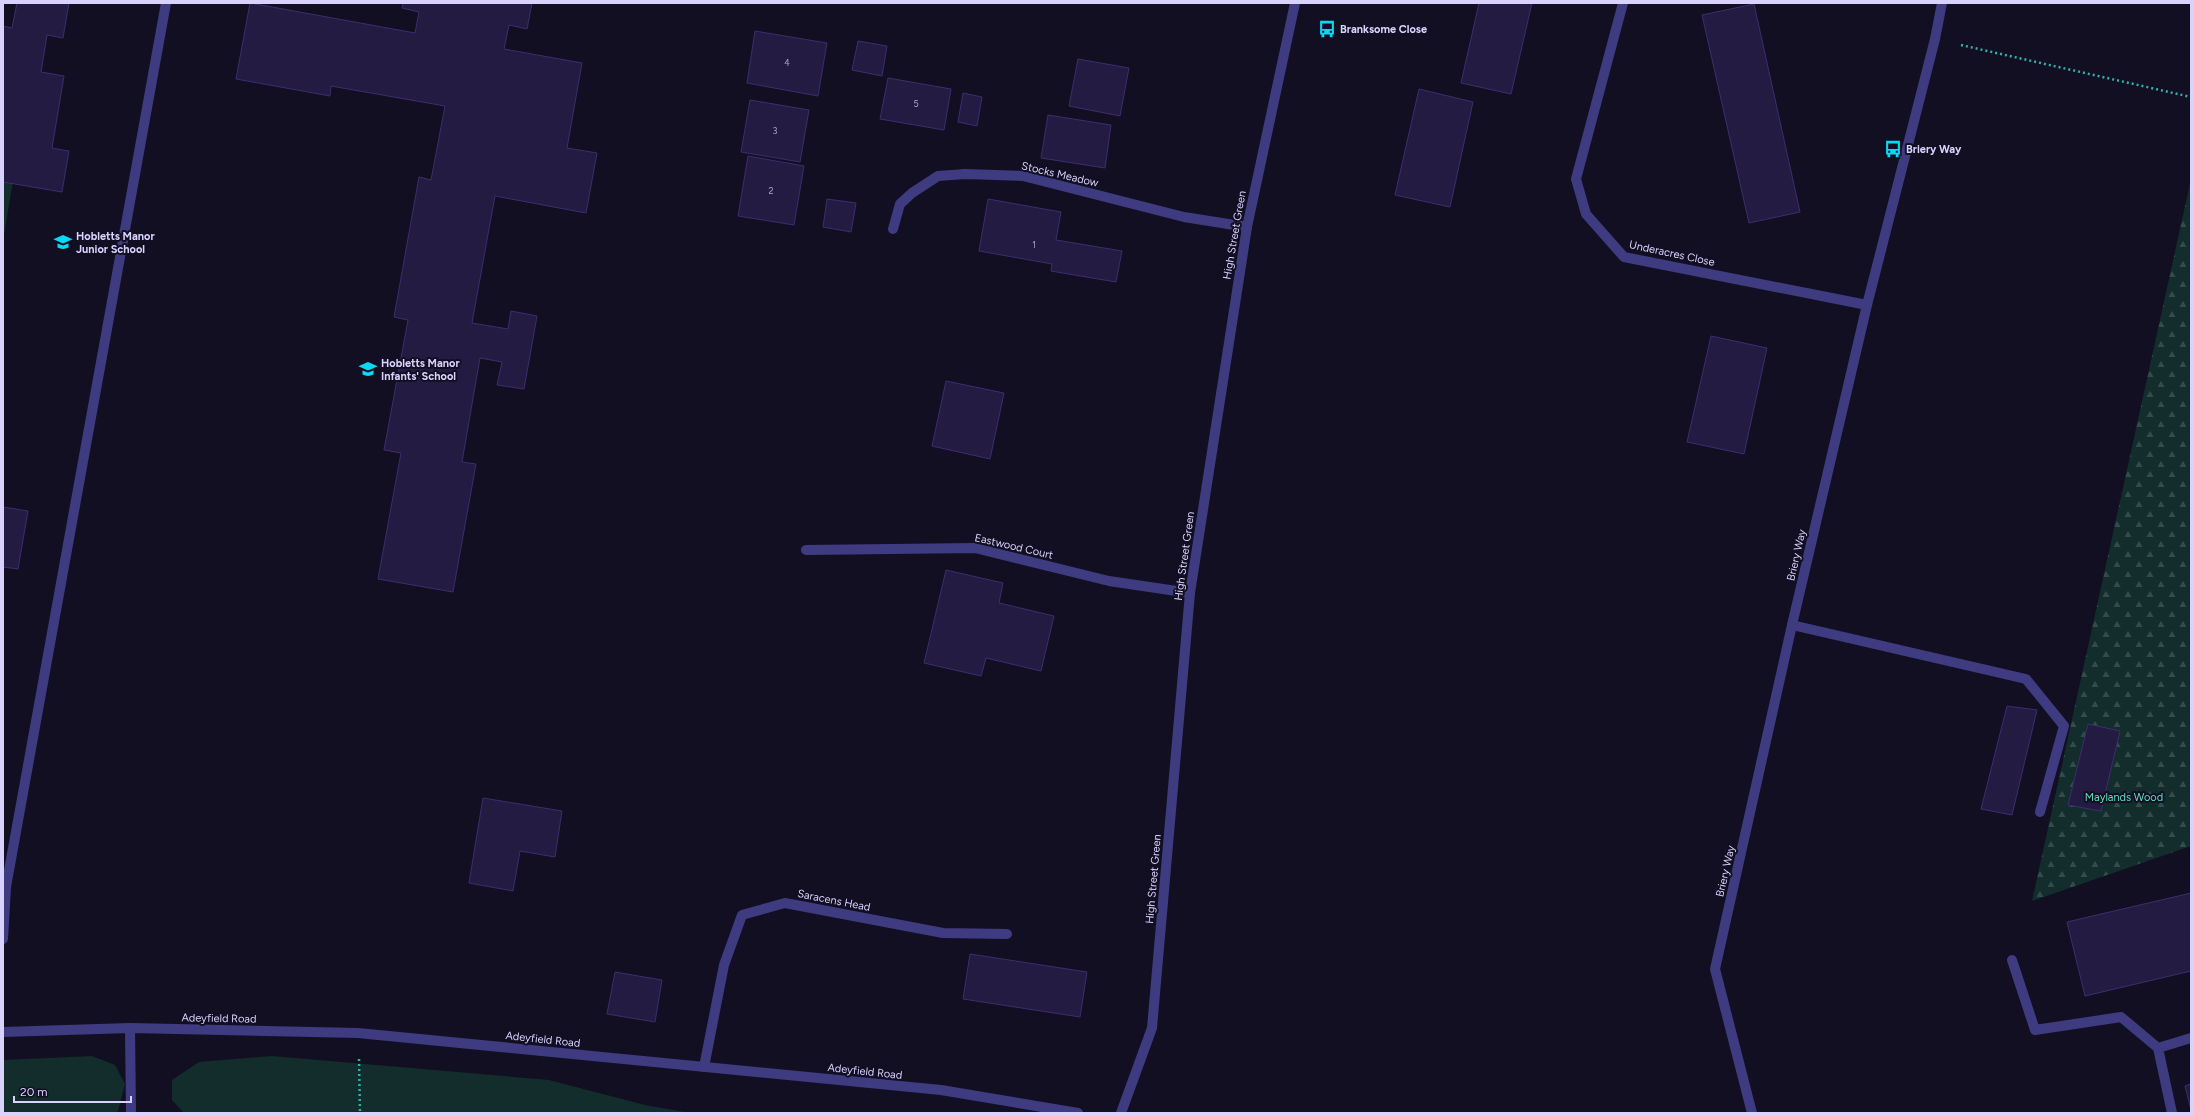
<svg xmlns="http://www.w3.org/2000/svg" width="2194" height="1116" font-family="Figtree,sans-serif">
<defs>
<pattern id="forest-firs" width="22" height="20" patternUnits="userSpaceOnUse"><rect width="22" height="20" fill="#122d2c"/><path d="M5 1l3.5 6h-7zM16 11l3.5 6h-7z" fill="#344b4c"/></pattern>
</defs>
<rect width="100%" height="100%" fill="#120f23"/>
<!-- grass -->
<path fill="#122d2c" d="M3,179L13,181L3,241Z
M92,1056L115,1065L125,1084L118,1111L115,1113H3V1060Z
M272,1056L549,1080L645,1105L690,1113H184L172,1100V1080L199,1062Z"/>
<!-- forest -->
<path fill="url(#forest-firs)" d="M2191,179V846L2032,901Z"/>
<!-- building -->
<path fill="#241b43" stroke="#3c2e6e" d="M17,3H69L63,38L47,35L41,72L64,76L52,148L69,151L62,192L3,182V26L12,28Z
M250,3L415,33L419,12L402,8L403,3H532L527,29L509,25L504,49L582,63L567,148L597,153L586,213L495,196L472,323L508,329L511,311L537,316L524,389L497,385L502,362L480,358L462,462L476,464L453,592L378,579L401,453L384,450L408,320L394,317L419,177L431,180L445,106L331,86L330,96L236,79Z
M1479,3H1532L1511,94L1461,83Z
M1754,4L1800,212L1749,223L1702,15Z
M755,31L827,43L818,96L747,83Z
M858,41L887,46L882,76L852,70Z
M1078,59L1129,68L1120,116L1069,106Z
M888,78L951,89L944,130L880,119Z
M1419,89L1473,102L1450,207L1395,195Z
M963,93L982,97L977,126L958,122Z
M750,100L809,110L800,162L741,152Z
M1048,115L1111,125L1105,168L1041,158Z
M748,156L804,166L794,225L738,216Z
M827,199L856,203L851,232L823,227Z
M988,199L1061,212L1056,240L1122,251L1116,282L1051,271L1052,264L979,251Z
M1711,336L1767,348L1744,454L1687,442Z
M946,381L1004,393L990,459L932,446Z
M3,507L28,511L18,569L3,567Z
M946,570L1003,583L999,603L1054,616L1041,671L986,658L981,676L924,663Z
M2007,706L2037,710L2012,815L1981,809Z
M2088,724L2120,731L2101,811L2068,805Z
M483,798L562,811L555,857L520,851L513,891L469,883Z
M2191,893V971L2085,996L2067,922Z
M970,954L1087,972L1080,1017L963,999Z
M615,972L662,980L655,1022L607,1014Z
M2191,1084V1110L2185,1086Z"/>
<g fill="none" stroke-linecap="round" stroke-linejoin="round">
<!-- path -->
<path stroke="#33b1ab" stroke-width="2.5" stroke-dasharray="2 3" stroke-linecap="butt" d="M1961,45L2191,97
M359,1059L360,1113"/>
<!-- service -->
<path stroke="#3f3b80" stroke-width="10" d="M1792,625L2026,679L2064,726L2040,812
M3,939L6,887L166,3"/>
<!-- minor -->
<path stroke="#3f3b80" stroke-width="10" d="M1623,3L1576,179L1586,214L1624,257L1867,305
M893,229L900,204L912,193L938,176L965,174L1023,176L1184,217L1247,227
M806,550L975,548L1109,581L1190,593
M2012,960L2035,1030L2121,1017L2158,1048
M130,1028L131,1113
M704,1067L724,965L742,915L785,903L943,933L1007,934
M1752,1113L1715,969L1792,625L1867,305L1935,39L1942,3
M2172,1113L2158,1048L2191,1038"/>
<!-- tertiary -->
<path stroke="#3f3b80" stroke-width="10" d="M3,1032L130,1028L358,1033L941,1090L1078,1113
M1121,1113L1152,1028L1190,593L1247,227L1295,3"/>
</g>
<!-- icons -->
<defs>
<g id="bus-bare" transform="scale(1.38)"><path d="M-5-6H5V4H4V6H2V4H-2V6H-4V4H-5ZM-3.5-4V0h7V-4ZM-3.5 1.2v1.5H-2V1.2ZM2 1.2v1.5H3.5V1.2Z" fill="#08d9f3" stroke="#120f23" stroke-width="2.5" paint-order="stroke"/></g>
<g id="school-bare" transform="scale(1.38)"><path d="M0-5L7-2L0 1L-7-2ZM-4 1L0 2.5L4 1V4Q0 6-4 4Z" fill="#08d9f3" stroke="#120f23" stroke-width="2.5" paint-order="stroke"/></g>
</defs>
<g fill-rule="evenodd">
<use href="#bus-bare" x="1327" y="29"/>
<use href="#bus-bare" x="1893" y="149"/>
<use href="#school-bare" x="63" y="242"/>
<use href="#school-bare" x="368" y="369"/>
</g>
<g text-anchor="middle" stroke-width="4" stroke-linejoin="round" paint-order="stroke">
<!-- number labels -->
<g font-size="9" fill="#aba4ce">
<text x="787" y="66">4</text>
<text x="916" y="107">5</text>
<text x="775" y="134">3</text>
<text x="771" y="194">2</text>
<text x="1034" y="248">1</text>
</g>
<!-- poi labels -->
<g font-size="11" font-weight="bold" fill="#d8d2fd" stroke="#120f23" text-anchor="start">
<text x="1340" y="33">Branksome Close</text>
<text x="1906" y="153">Briery Way</text>
<text x="76" y="240">Hobletts Manor<tspan x="76" dy="13">Junior School</tspan></text>
<text x="381" y="367">Hobletts Manor<tspan x="381" dy="13">Infants' School</tspan></text>
</g>
<!-- street labels -->
<g font-size="11" fill="#d8d2fd" stroke="#120f23">
<text transform="translate(1060 174) rotate(13)" y="4">Stocks Meadow</text>
<text transform="translate(1234 235) rotate(-80)" y="4">High Street Green</text>
<text transform="translate(1672 253) rotate(12)" y="4">Underacres Close</text>
<text transform="translate(1014 546) rotate(13)" y="4">Eastwood Court</text>
<text transform="translate(1796 555) rotate(-77)" y="4">Briery Way</text>
<text transform="translate(1184 556) rotate(-82)" y="4">High Street Green</text>
<text transform="translate(1725 871) rotate(-77)" y="4">Briery Way</text>
<text transform="translate(1153 879) rotate(-85)" y="4">High Street Green</text>
<text transform="translate(834 900) rotate(11)" y="4">Saracens Head</text>
<text transform="translate(219 1018) rotate(1)" y="4">Adeyfield Road</text>
<text transform="translate(543 1039) rotate(6)" y="4">Adeyfield Road</text>
<text transform="translate(865 1071) rotate(6)" y="4">Adeyfield Road</text>
</g>
<!-- park labels -->
<g font-size="11" fill="#60dbbe" stroke="#120f23">
<text x="2124" y="801">Maylands Wood</text>
</g>
</g>
<!-- border -->
<rect width="2194" height="1116" fill="none" stroke="#d8d2fd" stroke-width="8"/>
<!-- scale -->
<path d="M14 1096v6h117v-6" fill="none" stroke="#d8d2fd" stroke-width="2"/>
<text x="20" y="1096" font-size="12" fill="#d8d2fd" stroke="#120f23" stroke-width="3" paint-order="stroke">20 m</text>
</svg>
